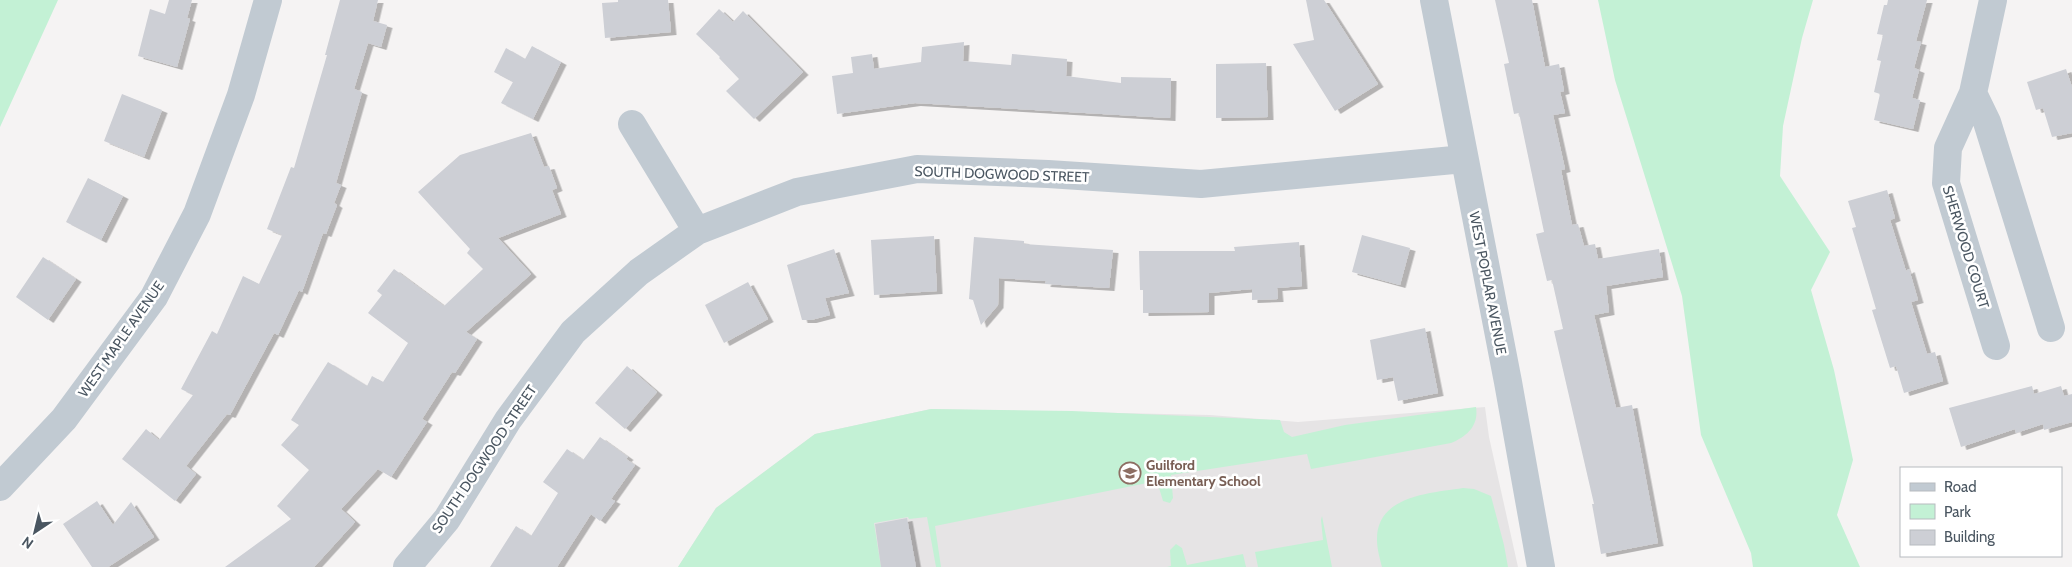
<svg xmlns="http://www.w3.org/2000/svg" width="2072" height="567" font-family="Cabin,sans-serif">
<defs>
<filter id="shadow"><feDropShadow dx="5.5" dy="3" stdDeviation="0" flood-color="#0004"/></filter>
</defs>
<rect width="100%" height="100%" fill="#f5f3f3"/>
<!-- education -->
<path fill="#e6e4e5" d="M1485,407L1489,437L1518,567H678L716,508L815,434L931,409L1210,415L1298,422Z"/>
<!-- green -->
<path fill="#c3f1d5" d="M0,0H58L0,127Z
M1598,0H1813L1802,38L1783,126L1780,176L1830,252L1811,290L1834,370L1853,460L1837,515L1860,567H1753L1751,553L1701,435L1682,296L1615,80Z
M1476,407C1479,426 1467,436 1451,443L1311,469L1307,454L1171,475L1173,498L1170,503L1163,501L1157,481L935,526L941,567H936L927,517L909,519L908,517L874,523L881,567H678L716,508L815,434L931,409L1072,411L1280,420L1284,432L1292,437L1345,425Z
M1463,488L1474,489L1491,496L1504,545L1508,567H1382C1380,559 1377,549 1377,540C1376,495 1432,493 1463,488Z
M1322,516L1332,567H1258L1255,552L1323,540L1321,520Z
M1176,544L1182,548L1187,565L1243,554L1246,567H1167L1171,566L1170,550Z"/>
<!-- building -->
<path fill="#cdcfd5" filter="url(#shadow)" d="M169,0H192L187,18L190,19L177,67L138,56L150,9L165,14Z
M340,0H378L373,21L387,25L381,47L368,43L354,89L362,92L336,183L341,185L334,203L337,205L326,234L323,233L302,292L299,290L278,335L274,333L230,415L227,414L186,466L196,474L175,501L122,459L146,429L159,440L193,395L181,389L212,331L217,334L243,276L259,284L282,235L267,229L291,167L294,168L327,55H325Z
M618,0H668L671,32L605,38L602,3L618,2Z
M1306,0H1324L1378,84L1335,111L1293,44L1314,40Z
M1495,0H1532L1545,67L1559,64L1564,91L1560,92L1565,113L1553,115L1565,169L1561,170L1572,225L1578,224L1584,246L1595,244L1598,259L1659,249L1663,277L1606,286L1609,312L1594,315L1616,408L1632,405L1658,543L1601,554L1592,504H1594L1554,331L1563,329L1552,280L1547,281L1536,234L1544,232L1519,113L1514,114L1504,64L1509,63Z
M1888,0H1927L1916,41L1921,42L1914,68L1919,70L1912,98L1920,100L1913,129L1874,120L1880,94L1874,92L1881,61L1877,60L1883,35L1877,34L1884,5H1887Z
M719,9L733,22L743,11L803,72L754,119L726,91L739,79L719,58L720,57L696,34Z
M964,42L963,61L1011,65L1012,54L1067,59L1066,76L1121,83V77L1171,78L1170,118L915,103L837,114L832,76L853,73L851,57L872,54L874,69L921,62L922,47Z
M532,46L561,62L533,119L501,103L513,82L494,72L506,48L525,59Z
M1266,63L1268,117L1216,118V64Z
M2066,69L2072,87V133L2052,137L2043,108L2036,110L2027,82Z
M122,94L162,110L144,157L104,141Z
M531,133L544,167L549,166L557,188L552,190L561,214L498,238L531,274L466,332L477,339L455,373L452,372L422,419L427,422L391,477L378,469L341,509L355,522L314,567H225L291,519L277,506L309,470L281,445L299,425L291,420L328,362L367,386L372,376L383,382L408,343L368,313L382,295L377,291L394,269L444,306L483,269L467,253L470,249L418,192L460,155Z
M88,178L123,196L101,240L66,222Z
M1887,190L1895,218L1890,220L1906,271L1909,269L1918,300L1911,302L1927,354L1935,352L1943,381L1904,393L1896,366L1890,368L1872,310L1876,309L1852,228L1856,227L1848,201Z
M1362,235L1410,248L1400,285L1352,272Z
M934,236L937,291L874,295L871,240Z
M974,237L1024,241V244L1113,250L1109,288L1045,284L1046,281L999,278L998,305L981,325L973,300L969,299Z
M1299,242L1302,286L1277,288L1278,299L1252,300V289L1209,293V312L1143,313V290H1140L1139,251H1235L1234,247Z
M834,249L849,293L825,298L830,315L811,320H802L787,265Z
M43,257L76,279L48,320L16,297Z
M748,282L768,319L724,343L705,305Z
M1425,328L1438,393L1398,401L1393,377L1377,380L1370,340Z
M627,366L657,392L625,429L595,403Z
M2032,386L2034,394L2061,386L2064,396L2072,394V422L2044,430L2043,424L2016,433L2015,429L1961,447L1949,408Z
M600,437L628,457L626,459L635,465L611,499L615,501L600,521L591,514L557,567H490L516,526L531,536L558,493L543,482L567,449L583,460Z
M97,501L113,525L131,502L154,537L108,567H92L63,524Z
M907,518L916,567H881L875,524Z"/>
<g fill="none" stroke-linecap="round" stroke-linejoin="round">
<!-- minor -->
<path stroke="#c1cad2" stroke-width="28" d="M1434,0L1508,382L1541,567
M1993,0L1973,93L1948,148L1946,183L1996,346
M1973,93L1987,122L2051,328
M632,124L697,231
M0,487L64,419L154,297L197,214L241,95L268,0
M407,567L447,519L508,420L573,332L639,272L697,231L797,192L917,169L1048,174L1201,184L1464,159"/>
</g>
<!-- icons -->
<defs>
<g id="school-ring" transform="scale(1.125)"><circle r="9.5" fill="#fff" stroke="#8d6e63" stroke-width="1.5"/><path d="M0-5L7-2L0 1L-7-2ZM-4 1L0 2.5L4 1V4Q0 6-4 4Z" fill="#8d6e63"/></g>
</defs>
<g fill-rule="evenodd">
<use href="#school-ring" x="1130" y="473"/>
</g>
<g text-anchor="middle" stroke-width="5" stroke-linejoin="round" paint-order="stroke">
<!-- street labels -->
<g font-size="14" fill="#4a5661" stroke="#fff">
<text transform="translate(1002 174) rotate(2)" y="5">SOUTH DOGWOOD STREET</text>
<text transform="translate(1966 247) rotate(73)" y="5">SHERWOOD COURT</text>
<text transform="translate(1488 283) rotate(79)" y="5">WEST POPLAR AVENUE</text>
<text transform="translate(121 339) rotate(-55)" y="5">WEST MAPLE AVENUE</text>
<text transform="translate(484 459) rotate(-56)" y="5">SOUTH DOGWOOD STREET</text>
</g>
<!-- education labels -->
<g font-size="14" font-weight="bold" fill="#785e54" stroke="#fff" text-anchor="start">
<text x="1146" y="470">Guilford<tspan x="1146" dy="16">Elementary School</tspan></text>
</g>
</g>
<!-- legend -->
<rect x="1900" y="467" width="162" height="90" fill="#ffffff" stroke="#b7bbc0"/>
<rect x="1910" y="483" width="25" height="8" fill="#c1cad2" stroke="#b7bbc0"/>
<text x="1944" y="492" font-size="15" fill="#4a5661">Road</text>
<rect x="1910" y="504" width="25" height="15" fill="#c3f1d5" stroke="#b7bbc0"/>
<text x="1944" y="517" font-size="15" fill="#4a5661">Park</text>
<rect x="1910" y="530" width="25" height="15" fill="#cdcfd5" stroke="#b7bbc0"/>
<text x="1944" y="542" font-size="15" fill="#4a5661">Building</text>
<!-- north arrow -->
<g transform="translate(35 532) rotate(215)" stroke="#ffffff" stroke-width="4" paint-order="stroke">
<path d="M0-4L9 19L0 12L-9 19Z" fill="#4a5661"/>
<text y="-8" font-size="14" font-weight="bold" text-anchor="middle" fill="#4a5661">N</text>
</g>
</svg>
